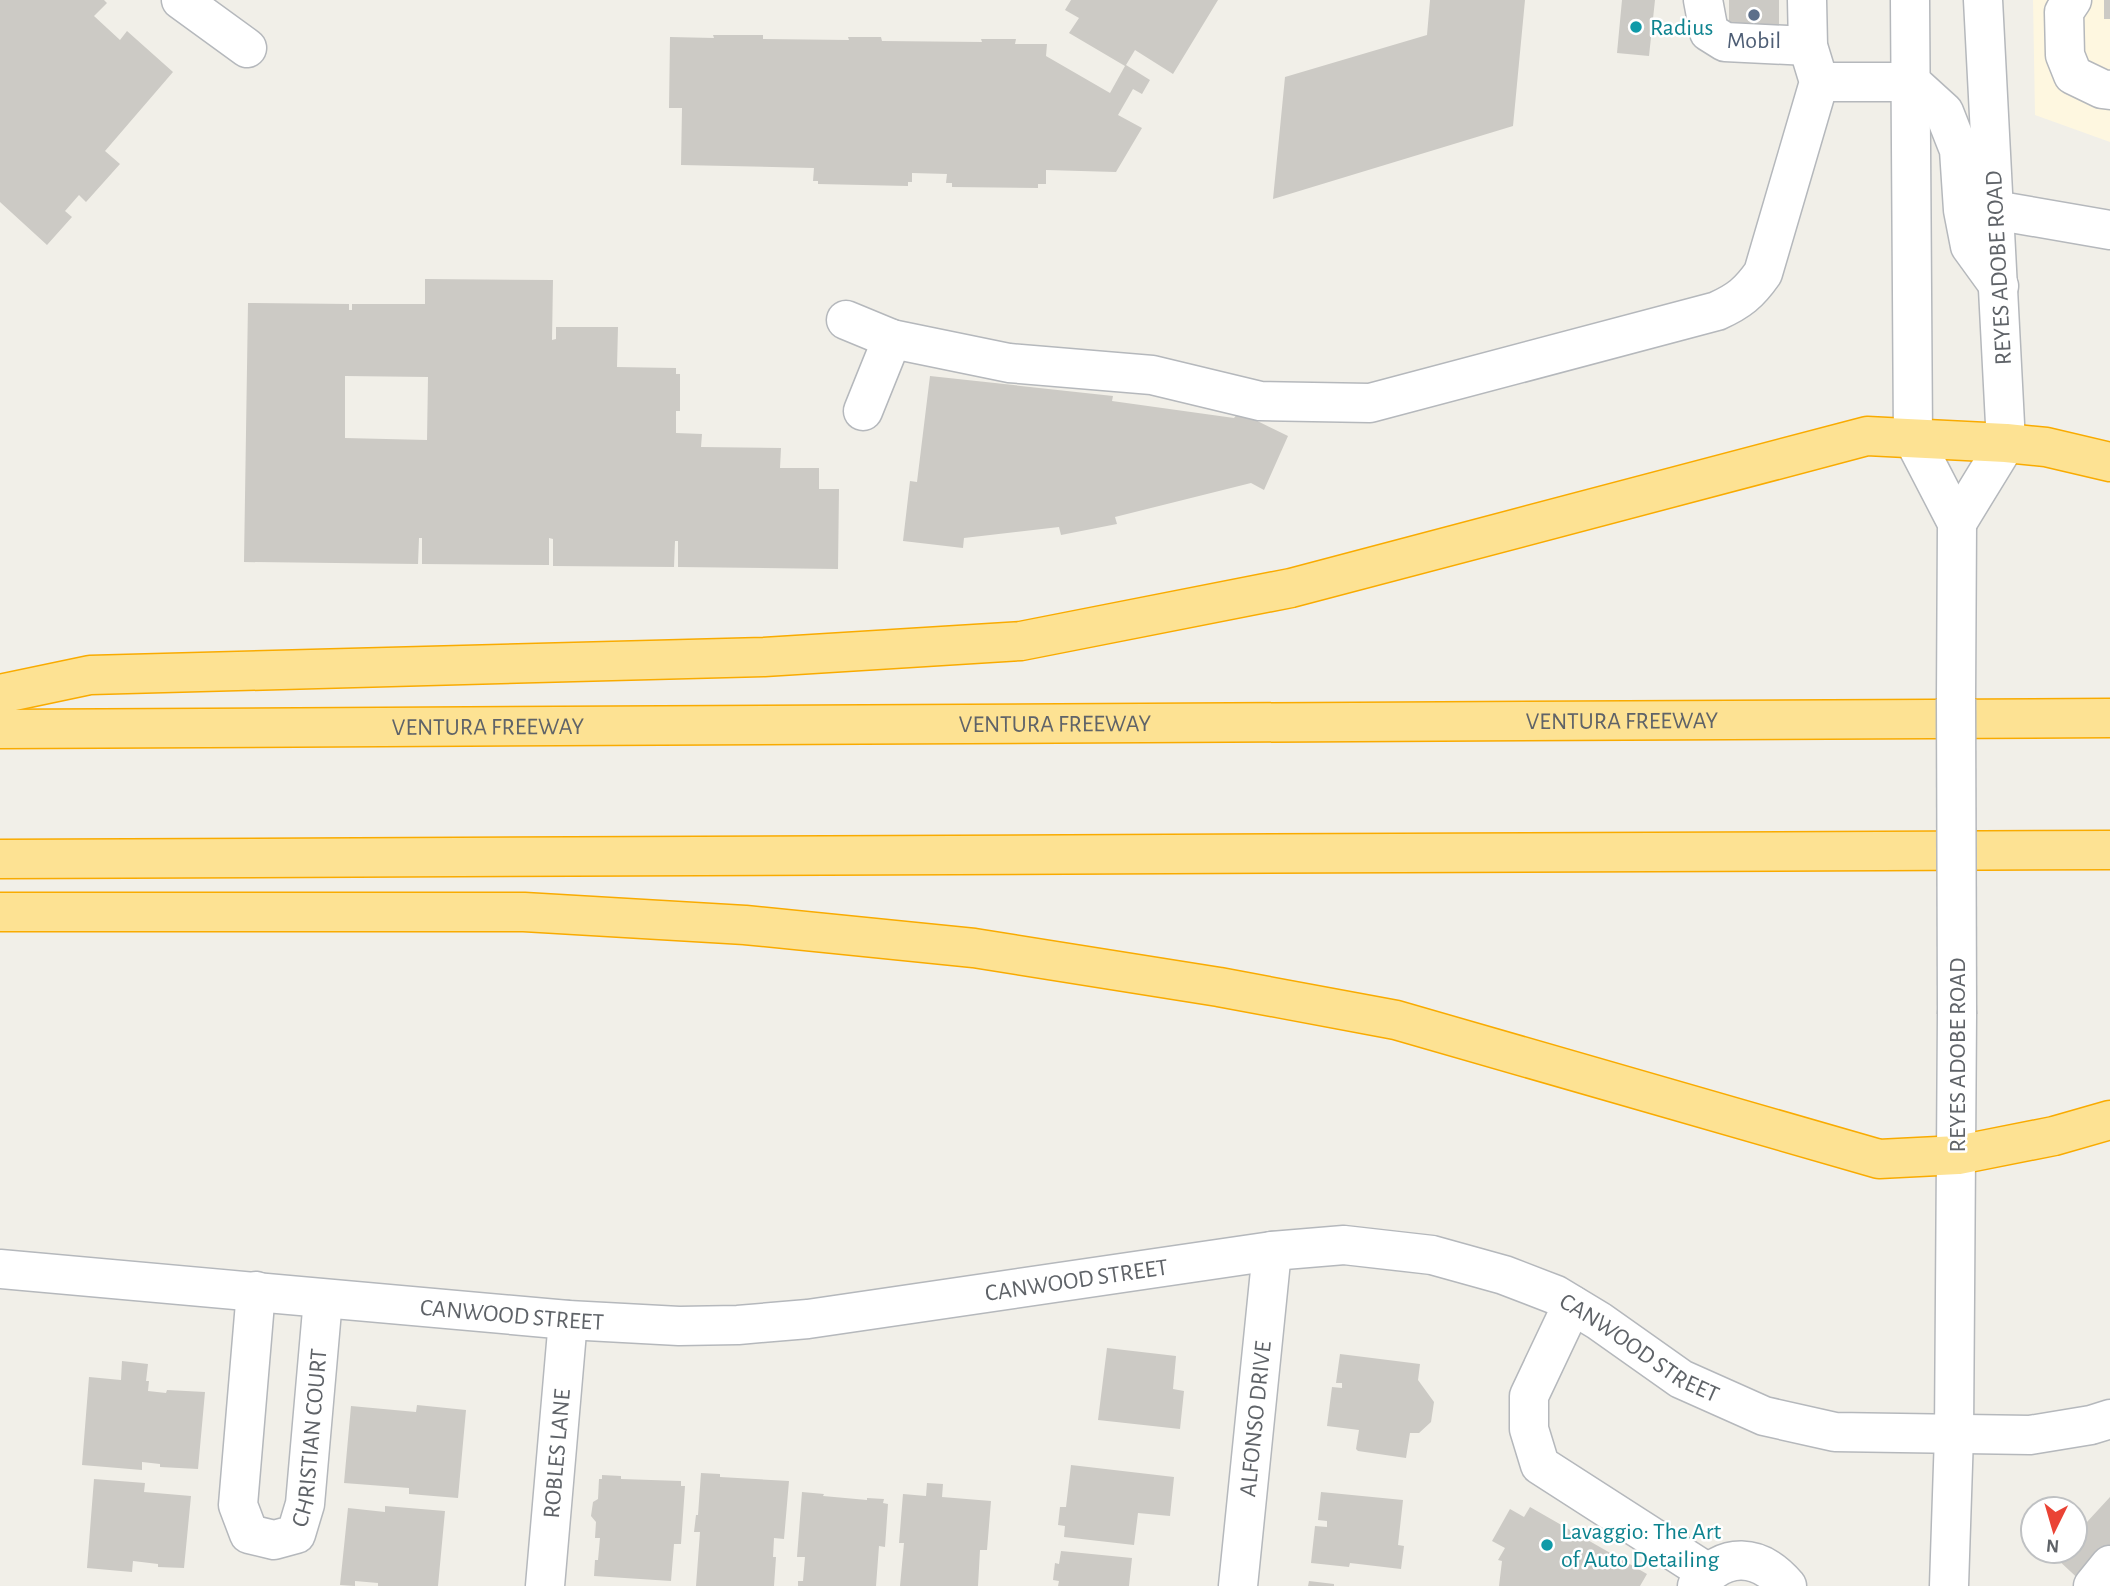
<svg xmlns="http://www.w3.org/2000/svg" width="2110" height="1586" font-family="'Alegreya Sans',sans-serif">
<rect width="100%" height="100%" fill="#f1efe8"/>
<!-- commercial -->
<path fill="#fef7e0" d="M2033,0H2110V142L2035,115Z"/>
<!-- building -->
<path fill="#cccac5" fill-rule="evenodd" d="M0,0H104L107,3L94,16L120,40L127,31L173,72L105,151L120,164L86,202L79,195L65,211L72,217L47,245L0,202Z
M1071,0H1218L1173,74L1135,50L1126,65L1150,80L1142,94L1133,89L1118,115L1142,128L1116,172L1046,170V184H1038V188L952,187V183H946L947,174L912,173V182H908V186L818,184V181H813L814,168L681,165L682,108H669L670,37L714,38L713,35H763V39L849,40L848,37H881L882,41L982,42L981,39H1016L1015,44H1047L1046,56L1110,93L1125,66L1069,33L1079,18L1065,10Z
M1430,0H1525L1513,126L1273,199L1285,77L1427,35Z
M1622,0H1655L1649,56L1617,53Z
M1729,0H1779V30H1729Z
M2104,0H2110V19H2104Z
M425,279L553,280L552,340L556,339V327H618L617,367L676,368V374H680V411H676V433L702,434L701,447L781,448L780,468H819V489H839L838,569L678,567V541H675L674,567L553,566V539L549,538V565L422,564V538H419L418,564L244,562L248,303L349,304V310H352V304H425ZM345,376L428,377L427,440L345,438Z
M930,376L1113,396L1112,401L1234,418L1239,412L1288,436L1264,490L1251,483L1115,517L1117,524L1061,535L1059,527L964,538L963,548L903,541L910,481L917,482Z
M1107,1348L1176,1356L1173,1389L1184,1391L1180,1429L1098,1420Z
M1340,1354L1420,1364L1418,1380L1434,1402L1431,1422L1419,1433H1410L1406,1458L1358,1451L1356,1449L1359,1430L1327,1426L1332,1387L1342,1388V1383H1336Z
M122,1361L148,1364L146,1381H149L148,1391L166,1393L167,1390L205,1392L198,1469L160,1467V1464L142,1462V1470L82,1465L89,1377L121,1380Z
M417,1405L466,1410L458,1498L409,1494V1488L344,1483L351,1406L416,1412Z
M1071,1465L1174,1477L1170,1516L1138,1513L1134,1545L1064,1537L1065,1526L1058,1525L1060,1507H1066Z
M701,1473L720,1474V1477L789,1481L784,1539L774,1538L773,1557H776L774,1586H696L700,1532H694L696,1515H698Z
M602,1475L621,1476V1479L681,1481V1486H685L681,1544H674L671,1581L594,1576L595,1560H598L600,1538H595L596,1522L591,1516L593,1502L598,1499L599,1479H602Z
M94,1479L145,1483L144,1492L191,1496L184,1568L158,1567V1564L133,1561L132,1572L87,1568Z
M927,1483L943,1484L942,1497L991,1501L987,1550H980L978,1586H900L904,1543H899L903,1494L926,1496Z
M802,1492L824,1494L823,1496L867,1500V1498L884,1499L883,1503L888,1504L885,1547L879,1546L876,1586H798V1581H803L805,1557H797Z
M1321,1492L1403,1500L1398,1545L1404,1546L1401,1569L1350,1563L1349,1567L1311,1563L1315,1526L1327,1527V1521L1318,1520Z
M2110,1497V1586H2086L2055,1557L2060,1551H2075V1535Z
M385,1506L445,1511L438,1586H378V1583L355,1581V1586L340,1585L348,1508L385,1512Z
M1530,1507L1647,1574L1640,1586H1499L1502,1561L1498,1560L1505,1548L1492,1541L1510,1509L1524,1517Z
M1061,1551L1132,1558L1129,1586H1058L1059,1581L1053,1580L1055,1563L1059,1564Z
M1309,1581L1334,1584V1586H1308Z"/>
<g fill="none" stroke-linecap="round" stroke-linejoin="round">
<!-- minor casing -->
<g stroke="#b5b8bc" stroke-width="41">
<g id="minor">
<path d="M181,0L247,48"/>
<path d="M1703,0L1709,32L1725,42L1808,46"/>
<path d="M1910,0L1913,438L1957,523L1956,699"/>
<path d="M2072,0L2064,12L2065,55L2073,75L2102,89L2110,90"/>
<path d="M1819,82H1911L1944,112L1959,150L1963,210L1970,246L1999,286"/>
<path d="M1994,210L2110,230"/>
<path d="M846,320L892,339L1009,363L1152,375L1260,401L1370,403L1717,311C1739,301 1749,293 1763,273L1819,82L1808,46L1807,0"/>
<path d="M863,411L892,339"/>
<path d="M1957,523L2006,443L1983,0"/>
<path id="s1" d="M0,1269L568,1320L679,1326L738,1325L808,1319L1272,1251L1344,1245L1432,1255L1504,1275L1556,1295L1599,1321L1681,1379L1764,1416L1835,1432L2030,1435L2091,1425L2110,1419"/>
<path id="s2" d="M256,1291L238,1505L249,1534L274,1540L296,1534L305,1504L323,1299"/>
<path d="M1572,1305L1529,1396V1429L1540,1465L1708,1573"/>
<path id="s3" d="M545,1586L568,1320"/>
<path id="s4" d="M1238,1586L1272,1251"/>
<path d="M1697,1586C1724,1551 1759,1553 1787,1586"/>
<path d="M1949,1586L1954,1435L1957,1014"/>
<path d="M2093,1586L2110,1565"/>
</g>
</g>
<!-- highway casing -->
<g stroke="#f9ab00" stroke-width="41">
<g id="highway">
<path d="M0,694L90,675L764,657L1021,641L1291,588L1867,436L2006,443L2046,447L2110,462"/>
<path id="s5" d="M0,729L2110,718"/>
<path d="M0,859L2110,850"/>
<path d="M0,912H524L745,925L974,948L1219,987L1396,1020L1879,1159L1958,1155L2054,1136L2110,1120"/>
</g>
</g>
<!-- minor -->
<use href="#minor" stroke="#fff" stroke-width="38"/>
<!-- highway -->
<use href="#highway" stroke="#fde293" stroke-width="38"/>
<!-- minor-bridge casing -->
<g stroke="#b5b8bc" stroke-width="41" stroke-linecap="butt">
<path id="minor-bridge" d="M1956,699L1957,1014"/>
</g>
<!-- minor-bridge -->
<use href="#minor-bridge" stroke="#fff" stroke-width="38"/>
</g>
<!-- markers -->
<circle fill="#5c6f8a" stroke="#fff" stroke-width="2.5" cx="1754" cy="15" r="7"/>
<g fill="#0f9aa8" stroke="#fff" stroke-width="2.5">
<circle cx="1636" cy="27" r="7"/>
<circle cx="1547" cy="1545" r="7"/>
</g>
<g text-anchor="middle" stroke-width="5" stroke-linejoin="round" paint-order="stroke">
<!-- culture labels -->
<g font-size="24" fill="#0d838f" stroke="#fff" text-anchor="start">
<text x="1650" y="35">Radius</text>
<text x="1561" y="1539">Lavaggio: The Art<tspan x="1561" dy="28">of Auto Detailing</tspan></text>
</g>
<!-- service labels -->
<g font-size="24" fill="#4e5e75" stroke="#fff">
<text x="1754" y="48">Mobil</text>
</g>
<!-- street labels -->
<g font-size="24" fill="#5f6368" stroke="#fff">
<text transform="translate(1998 268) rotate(-93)" y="8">REYES ADOBE ROAD</text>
<text dy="8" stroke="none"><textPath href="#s5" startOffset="1622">VENTURA FREEWAY</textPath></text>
<text dy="8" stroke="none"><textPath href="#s5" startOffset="1055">VENTURA FREEWAY</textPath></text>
<text dy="8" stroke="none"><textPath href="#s5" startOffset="488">VENTURA FREEWAY</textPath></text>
<text transform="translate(1957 1055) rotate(-90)" y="8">REYES ADOBE ROAD</text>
<text dy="8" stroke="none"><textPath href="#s1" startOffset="1082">CANWOOD STREET</textPath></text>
<text dy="8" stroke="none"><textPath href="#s1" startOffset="514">CANWOOD STREET</textPath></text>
<text dy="8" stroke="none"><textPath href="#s1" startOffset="1670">CANWOOD STREET</textPath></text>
<text dy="8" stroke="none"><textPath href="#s4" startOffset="168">ALFONSO DRIVE</textPath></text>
<text dy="8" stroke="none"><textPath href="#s2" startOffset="392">CHRISTIAN COURT</textPath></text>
<text dy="8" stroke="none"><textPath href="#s3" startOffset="133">ROBLES LANE</textPath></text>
</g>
</g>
<!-- north arrow -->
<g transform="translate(2054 1530) rotate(185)"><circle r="33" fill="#ffffff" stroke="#bfc1c3" stroke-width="2"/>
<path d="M0-5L12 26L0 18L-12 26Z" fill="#ea4335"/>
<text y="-10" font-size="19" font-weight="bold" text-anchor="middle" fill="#5f6368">N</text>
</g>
</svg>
